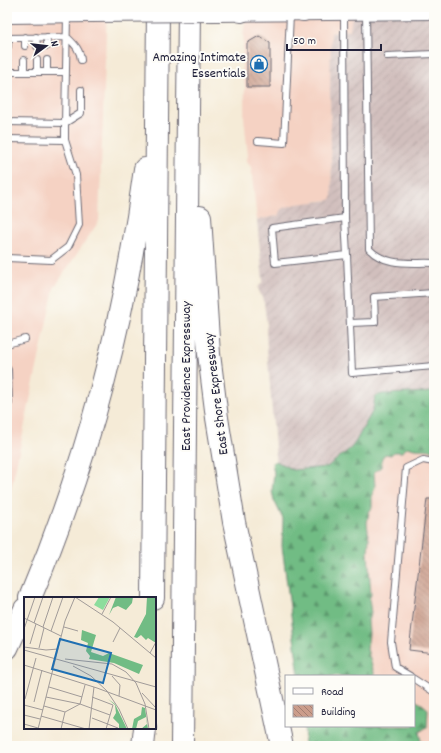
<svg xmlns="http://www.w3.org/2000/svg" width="441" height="753" font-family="Dekko,sans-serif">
<defs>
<pattern id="industrial-furrows" width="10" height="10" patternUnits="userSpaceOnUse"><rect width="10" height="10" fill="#d1bfbd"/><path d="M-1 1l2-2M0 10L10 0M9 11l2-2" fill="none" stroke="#b3a4a3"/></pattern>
<pattern id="forest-firs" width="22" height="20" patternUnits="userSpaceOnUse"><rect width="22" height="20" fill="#71bc84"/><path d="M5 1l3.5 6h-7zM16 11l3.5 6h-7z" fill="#5c986d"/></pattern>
<pattern id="building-back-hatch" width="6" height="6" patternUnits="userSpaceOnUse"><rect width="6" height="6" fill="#cb9d8b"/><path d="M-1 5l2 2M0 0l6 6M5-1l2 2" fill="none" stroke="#a48073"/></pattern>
</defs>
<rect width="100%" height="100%" fill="#fdfcf7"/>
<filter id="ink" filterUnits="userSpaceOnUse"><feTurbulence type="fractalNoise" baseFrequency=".025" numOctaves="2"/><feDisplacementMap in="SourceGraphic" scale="8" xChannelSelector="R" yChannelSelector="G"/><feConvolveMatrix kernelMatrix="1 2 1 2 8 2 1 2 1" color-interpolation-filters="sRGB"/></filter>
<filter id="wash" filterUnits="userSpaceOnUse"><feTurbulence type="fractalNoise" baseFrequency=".012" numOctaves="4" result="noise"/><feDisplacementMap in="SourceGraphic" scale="16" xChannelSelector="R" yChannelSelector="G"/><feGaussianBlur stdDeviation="0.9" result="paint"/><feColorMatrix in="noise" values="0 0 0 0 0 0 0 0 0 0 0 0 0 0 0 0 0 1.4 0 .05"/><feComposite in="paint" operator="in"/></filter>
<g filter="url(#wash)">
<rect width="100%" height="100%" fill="#f5ebd7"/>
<!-- built -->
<path fill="#f5d2c3" d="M7,7H107L99,221L54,288L7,508Z
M434,7L350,30L334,32L330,94L332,198L331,200L317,201L278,216L257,220L251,167L246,161L248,156L244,117L245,87L242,69L243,46L244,42L243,34L247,12Z
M408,447L414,449L434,450V746H422L417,701L414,700V676H375L366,649L369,634L368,620L371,613L369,599L371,595L368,553L369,539L367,523L369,512L372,508V495L375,487L374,472L385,454L402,452Z"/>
<!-- industrial -->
<path fill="url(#industrial-furrows)" d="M434,8V392L383,394L375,396L373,410L356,441L351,448L327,467L293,470L276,461L267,348L266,329L267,325L264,303L258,288L263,281L257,220L278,216L283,208L297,204L330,200L332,198L330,94L331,33L350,30L353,10Z"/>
<!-- forest -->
<path fill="url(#forest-firs)" stroke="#4a6f60" d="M434,392V450L414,449L408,447L402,452H394L391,455L385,454L382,458L381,467L374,472L375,487L372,495V508L369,512L367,523L369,539L368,553L371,595L369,599L371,613L368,620L369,634L367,649L375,676H299L282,546L283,519L274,500L272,491L274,473L272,463L276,461L293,470L327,467L351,448L356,441L373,410L375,396L383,394Z
M414,700L422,704L428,709L427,727L419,732L422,746H305L304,726H414Z"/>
<g id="blocks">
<!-- building -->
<path fill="url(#building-back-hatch)" d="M259,36L270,43V87H247V43Z
M427,499H434V653L409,650Z"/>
</g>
</g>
<g filter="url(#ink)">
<use href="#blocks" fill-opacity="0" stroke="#6c6872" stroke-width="1"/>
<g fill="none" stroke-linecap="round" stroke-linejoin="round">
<!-- lane casing -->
<g stroke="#6c6872" stroke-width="8">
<path id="lane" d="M366,11L369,249C386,267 411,262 434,263
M344,12L345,218L347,255L275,263L272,228L345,218
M25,37V46
M36,37L37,46
M47,37V46
M7,38L67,37C74,44 80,49 81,60
M8,46V38
M387,56L434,54
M7,59L8,72
M47,60V72
M7,72H66
M24,72V60
M37,72V60
M7,122L65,123L67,15
M7,139L65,140V123L81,113V90
M258,141L284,143L290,14
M347,255L352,373L434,366
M7,258L51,260L68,247L79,225L76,175L65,140
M350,323L375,322L374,297L434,293
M7,344L25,339
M7,368L8,370L9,403L7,406
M410,676L395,667L391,642L406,468L423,460L434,462
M414,679L434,692"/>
</g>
<!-- primary casing -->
<g stroke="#6c6872" stroke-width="22">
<path id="primary" d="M215,11L434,9
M7,13L91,12"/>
</g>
<!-- highway casing -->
<g stroke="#6c6872" stroke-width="24">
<path id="highway" d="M298,7L303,10
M241,11L244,7
M200,217L209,354L217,418L234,522L282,746
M30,598C89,459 125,319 145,169
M153,598L158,7
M7,648L25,609
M143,746L145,728
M182,746L189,7"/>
</g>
<!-- lane -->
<use href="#lane" stroke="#fff" stroke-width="6"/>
<!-- primary -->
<use href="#primary" stroke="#fff" stroke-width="20"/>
<!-- highway -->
<use href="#highway" stroke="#fff" stroke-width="22"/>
<!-- primary-bridge casing -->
<g stroke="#6c6872" stroke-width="22" stroke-linecap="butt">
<path id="primary-bridge" d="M91,12L215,11"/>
</g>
<!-- primary-bridge -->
<use href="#primary-bridge" stroke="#fff" stroke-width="20"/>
</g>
</g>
<!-- icons -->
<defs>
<g id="shop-ring" transform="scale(0.9)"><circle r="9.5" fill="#fdfcf7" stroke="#1f6fb2" stroke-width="1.5"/><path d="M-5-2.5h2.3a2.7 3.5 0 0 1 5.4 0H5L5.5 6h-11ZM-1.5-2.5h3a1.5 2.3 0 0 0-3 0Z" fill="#1f6fb2"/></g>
</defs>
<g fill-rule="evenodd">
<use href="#shop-ring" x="259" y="64"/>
</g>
<g text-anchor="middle" stroke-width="4" stroke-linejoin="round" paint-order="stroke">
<!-- poi labels -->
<g font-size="14" fill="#22223b" stroke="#fdfcf7" text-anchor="end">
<text x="246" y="61">Amazing Intimate<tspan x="246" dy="16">Essentials</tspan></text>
</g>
<!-- street labels -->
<g font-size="14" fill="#22223b" stroke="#fdfcf7">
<text transform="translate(185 376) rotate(-90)" y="5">East Providence Expressway</text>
<text transform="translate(215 394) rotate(-97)" y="5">East Shore Expressway</text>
</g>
</g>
<!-- overview -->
<g transform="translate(24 597)">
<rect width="132" height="132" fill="#f5ebd7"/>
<path d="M92,0H109L108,6L102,13L94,9L89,11L85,18ZM123,0H132V46L124,41L122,43L117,38L113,41L110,40L122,17ZM58,33L72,38L67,55L79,59L85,56L119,68L115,77L90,66L65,62L66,59L62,54L64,46L57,43ZM84,102L91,107L103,132H95V127L89,121L92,116L91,108ZM118,110L121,111L124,132H108L110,122L117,118ZM122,120L123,127L117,132H112L114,124Z" fill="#71bc84" fill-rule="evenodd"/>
<path d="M75,0H86L79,13L70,8Z" fill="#8cdd9d"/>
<path fill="none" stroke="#a19b99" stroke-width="1" d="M51,0L89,25L132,61M78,17L87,0M0,21L37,39M10,26L19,0M19,30L29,0M40,30L54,34M0,32L11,0M27,34L39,0M89,45L96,31M6,47L12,27M0,50L22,53L34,52M15,51L20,31M0,53L132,90M126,56L132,45M41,62L88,67L102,75L112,86L121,107L125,132M0,68L73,91L132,113M49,69L67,79L83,94L95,112L104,132M88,79L96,88L95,99M25,90L58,100M118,96L132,111M22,100L56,107L86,118M68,100L89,108L82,132M1,102L12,61M10,105L18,73M0,108L19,113M20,109L41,115M0,118L16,122M17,119L62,132M68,121L94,131M0,127L14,131M14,132L41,24L51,0M37,132L41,115L56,107L61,88M65,132L70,90"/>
<path fill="#1f6fb2" fill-opacity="0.15" stroke="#1f6fb2" stroke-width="2" d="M36,42L87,56L79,86L28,72Z"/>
<rect width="132" height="132" fill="none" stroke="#22223b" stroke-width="2"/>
</g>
<!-- margin -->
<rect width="441" height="753" fill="none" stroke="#fdfcf7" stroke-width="24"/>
<!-- legend -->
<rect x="285" y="675" width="130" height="52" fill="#fdfcf7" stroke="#a5a5ac"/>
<rect x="293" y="688" width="20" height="6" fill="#ffffff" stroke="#a5a5ac"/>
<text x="321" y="695" font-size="12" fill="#22223b">Road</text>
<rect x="293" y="705" width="20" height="12" fill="url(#building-back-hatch)" stroke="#a5a5ac"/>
<text x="321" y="715" font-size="12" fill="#22223b">Building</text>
<!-- north arrow -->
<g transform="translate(46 46) rotate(75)" stroke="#fdfcf7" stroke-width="3" paint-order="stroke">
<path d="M0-3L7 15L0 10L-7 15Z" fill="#22223b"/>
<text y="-6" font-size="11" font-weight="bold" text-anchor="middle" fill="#22223b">N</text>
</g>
<!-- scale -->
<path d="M287 44v6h94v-6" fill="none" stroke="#22223b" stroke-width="2"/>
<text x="293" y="44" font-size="12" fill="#22223b" stroke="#fdfcf7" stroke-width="3" paint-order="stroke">50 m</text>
</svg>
